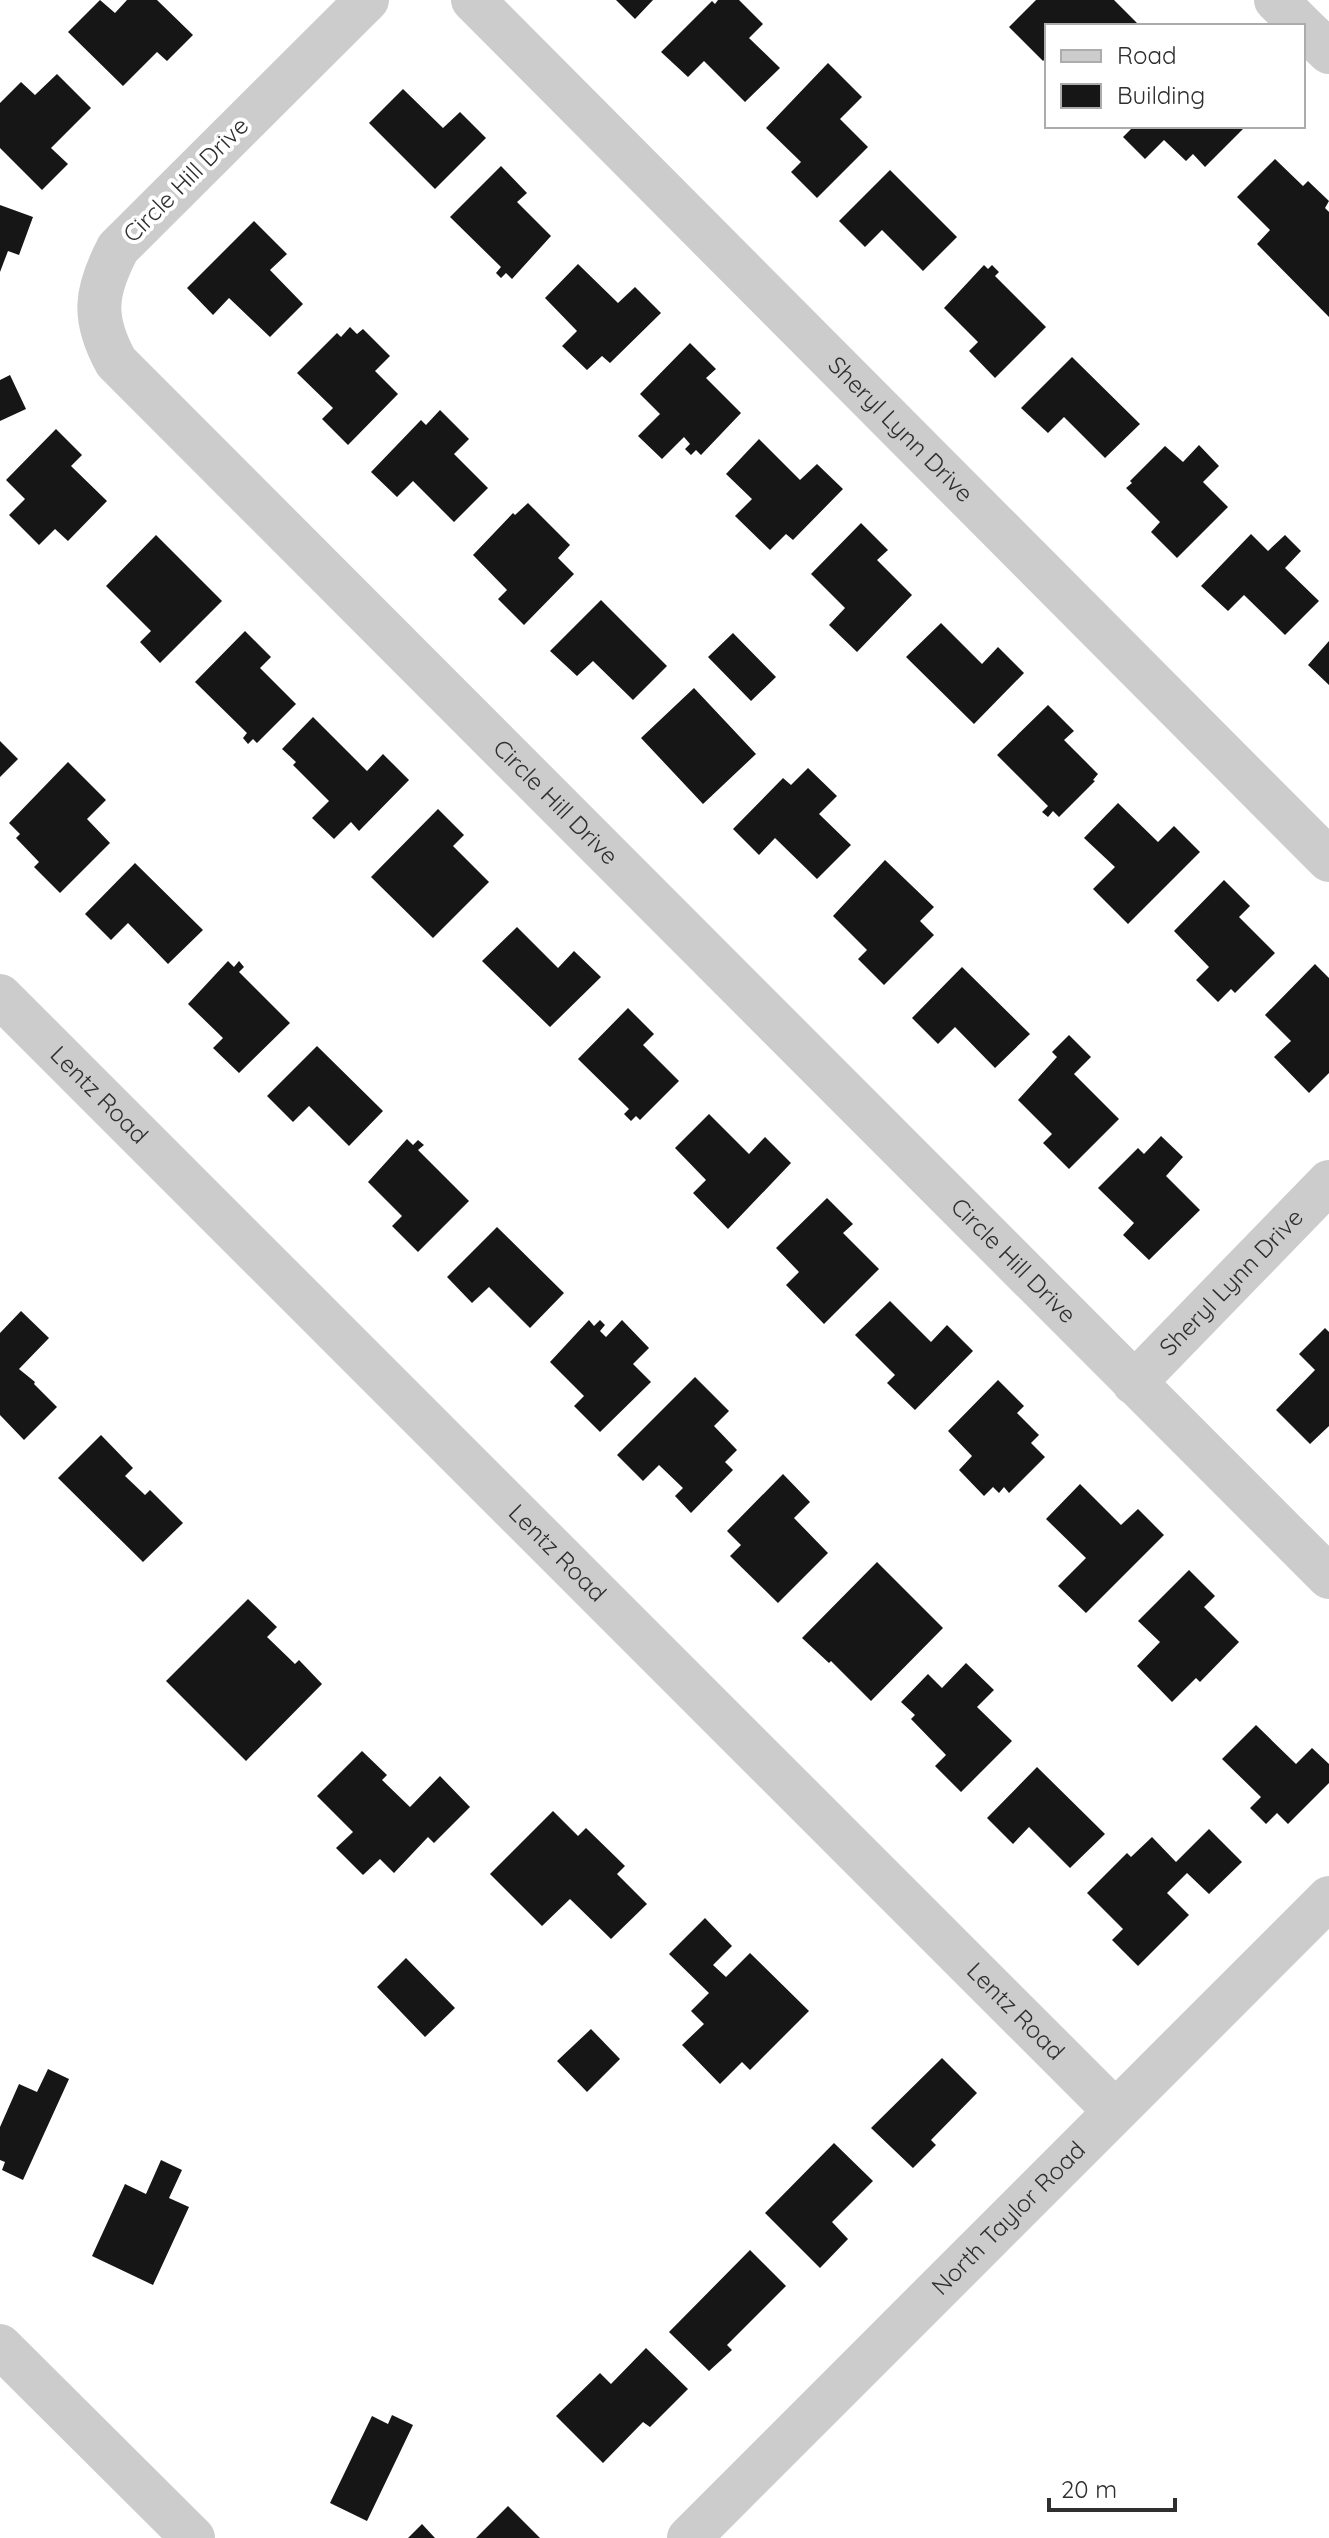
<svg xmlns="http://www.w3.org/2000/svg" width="1329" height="2538" font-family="Quicksand,sans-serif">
<rect width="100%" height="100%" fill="#fff"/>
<!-- building -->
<path fill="#161616" d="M100,0L115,13L127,0H157L193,35L167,61L157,52L123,86L68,32Z
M616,0H653L635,19Z
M718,0H739L763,24L749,38L780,68L745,102L704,61L688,77L661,52L712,1L715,4Z
M1036,0H1114L1138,24L1136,26H1047V57L1043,61L1009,27Z
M828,63L862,97L840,119L868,147L817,198L791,172L801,162L766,128Z
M57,74L91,108L51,148L68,164L42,190L0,148V103L21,82L35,95Z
M403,89L443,128L460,112L486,138L435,189L369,123Z
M1134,126H1246L1205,167L1193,154L1186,161L1164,140L1145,159L1123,137Z
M1275,159L1303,186L1308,181L1329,201L1325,208L1329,212V317L1257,244L1270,230L1237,197Z
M501,166L527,193L517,202L551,236L512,279L506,273L501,278L496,273L501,267L450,217Z
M890,170L957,237L923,271L882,230L865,247L839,221Z
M0,205L33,217L19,255L8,251L0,272Z
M254,221L287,254L270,270L303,304L270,337L229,298L213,315L187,288Z
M578,264L618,303L635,287L661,313L610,363L602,356L587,370L562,346L577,331L545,298Z
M984,265L988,269L992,265L999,272L995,276L1046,327L995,378L969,351L978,342L944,308Z
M350,327L357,334L363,329L390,356L375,371L398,394L348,445L322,419L333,408L297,373L337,333L341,337Z
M690,343L716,369L706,378L741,413L701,455L696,450L691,455L685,449L690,444L684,437L662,459L638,436L660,414L640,394Z
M1072,357L1140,424L1105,458L1064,417L1048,433L1021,408Z
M10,375L26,409L0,421V380Z
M440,410L469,439L454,454L488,488L454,522L413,481L397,497L371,472L421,420L426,425Z
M56,429L82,455L71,466L107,501L68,541L55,529L39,545L9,515L25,499L6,480Z
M759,439L800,480L817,464L843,489L793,540L786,534L770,550L735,516L752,499L726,474Z
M1199,445L1219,466L1203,482L1228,507L1177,558L1151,532L1160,522L1126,488L1132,483L1130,481L1165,446L1183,462Z
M528,503L570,545L558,558L574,574L524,625L498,599L507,590L473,555L513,513L515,515Z
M861,523L888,550L877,560L912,595L857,652L829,625L845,608L811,574Z
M1251,534L1268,551L1285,535L1301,551L1285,568L1319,601L1285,635L1244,595L1228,611L1201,586Z
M156,535L222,601L160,663L140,642L151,631L106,586Z
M601,600L667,666L633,700L593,661L577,676L550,651Z
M941,623L982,664L998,647L1024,673L974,724L906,657Z
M245,631L271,657L260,668L296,704L257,743L253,739L248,744L243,738L247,733L195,682Z
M733,633L776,677L751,701L708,657Z
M1329,641V685L1308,665Z
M694,688L756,754L703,804L641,738Z
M1048,705L1074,731L1064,740L1098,774L1093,780L1095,781L1059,817L1053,811L1048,817L1042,812L1048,806L997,755Z
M313,717L367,771L383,754L409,780L359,831L351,822L334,839L312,818L329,801L293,765L296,762L282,749Z
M0,741L18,759L0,777Z
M68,762L106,800L87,819L110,843L60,893L34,867L39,862L16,838L20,834L9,823Z
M808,768L837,796L819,814L851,845L817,879L775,838L759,855L733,829L783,778L791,785Z
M1118,803L1158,842L1174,826L1200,852L1128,924L1093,889L1115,867L1084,838Z
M438,809L464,835L453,846L489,882L433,938L371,877Z
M885,860L934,907L920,921L934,935L884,985L858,959L867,950L833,916Z
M135,863L203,930L168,964L128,923L111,940L85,914Z
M1224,880L1250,906L1239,917L1275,953L1235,993L1231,989L1218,1002L1196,980L1209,967L1174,931Z
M517,927L558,968L574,951L601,977L550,1027L482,961Z
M228,961L234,967L239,961L244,967L239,972L290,1023L239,1073L213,1048L223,1038L188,1004Z
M1315,964L1329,978V1073L1309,1093L1274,1057L1291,1041L1265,1015Z
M962,967L1030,1034L995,1068L955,1027L938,1044L912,1018Z
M628,1008L654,1034L643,1045L679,1081L640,1120L636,1116L631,1121L624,1114L629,1109L578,1059Z
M1069,1035L1091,1057L1074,1074L1119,1119L1069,1169L1043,1143L1052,1134L1018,1100L1057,1057L1052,1052Z
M317,1046L383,1111L349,1146L309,1106L293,1122L267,1096Z
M709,1114L749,1154L765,1137L791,1163L728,1229L693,1193L706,1180L675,1148Z
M1161,1136L1183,1157L1166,1176L1200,1210L1149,1260L1123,1235L1134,1223L1098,1188L1138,1148L1144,1154Z
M407,1139L413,1145L418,1140L424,1145L418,1150L469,1201L418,1252L392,1226L402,1216L368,1182Z
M827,1198L853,1224L843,1233L879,1269L824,1324L786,1285L799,1272L776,1248Z
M497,1227L564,1293L530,1328L489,1287L472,1303L447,1277Z
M890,1301L931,1342L947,1325L973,1351L915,1410L887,1383L895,1375L855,1335Z
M21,1311L49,1338L19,1369L35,1382L34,1384L57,1407L24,1440L0,1415V1333Z
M589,1320L594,1326L600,1320L605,1325L600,1331L606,1337L622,1320L649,1348L633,1364L651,1382L600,1432L574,1406L584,1396L550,1362Z
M1325,1328L1329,1332V1426L1310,1444L1276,1410L1315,1370L1299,1354Z
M695,1377L729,1411L714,1426L737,1450L725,1462L733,1470L691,1513L675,1496L683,1488L659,1465L643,1481L617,1455Z
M998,1380L1024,1406L1017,1413L1039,1435L1031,1443L1045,1457L1009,1493L1004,1487L999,1493L993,1487L984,1496L959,1470L972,1456L948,1431Z
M101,1435L133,1468L125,1476L145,1495L150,1490L183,1523L143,1562L58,1478Z
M783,1474L810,1502L794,1518L828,1553L778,1603L730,1556L741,1545L727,1531Z
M1080,1484L1121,1525L1138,1509L1164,1535L1086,1613L1058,1586L1086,1558L1046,1519Z
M877,1562L943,1628L871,1701L831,1661L829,1663L802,1638Z
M1189,1570L1215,1596L1204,1607L1239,1642L1200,1682L1196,1678L1172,1702L1137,1666L1160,1642L1138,1621Z
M248,1599L277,1627L267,1637L295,1664L299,1660L322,1684L246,1761L166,1681Z
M966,1663L994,1690L977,1707L1012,1741L961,1792L935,1766L946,1755L911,1719L915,1715L901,1702L928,1674L942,1688Z
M1256,1725L1296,1764L1312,1748L1329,1764V1783L1288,1824L1277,1813L1266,1824L1250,1808L1261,1797L1222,1759Z
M362,1751L387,1775L382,1780L410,1807L440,1776L470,1807L434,1843L428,1837L394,1873L380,1859L363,1875L336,1848L353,1832L317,1796Z
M1037,1767L1105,1834L1070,1868L1029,1827L1013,1844L987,1818Z
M553,1811L578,1836L586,1828L625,1866L617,1874L647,1904L611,1939L570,1899L542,1926L490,1874Z
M1209,1829L1242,1862L1209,1894L1187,1873L1167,1893L1189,1915L1138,1966L1112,1940L1123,1929L1087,1893L1127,1853L1131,1857L1152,1837L1176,1862Z
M705,1918L732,1946L713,1965L726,1977L750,1953L809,2011L750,2070L742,2062L720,2084L682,2045L704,2024L691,2011L709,1993L669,1954Z
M406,1958L455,2008L425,2037L377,1987Z
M591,2029L620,2059L587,2092L557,2061Z
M942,2058L977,2093L931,2140L936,2145L913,2168L871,2128Z
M48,2069L69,2079L23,2180L2,2170L5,2162L0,2160V2127L19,2084L37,2092Z
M834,2143L873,2181L832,2222L848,2239L820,2268L765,2213Z
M161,2160L182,2170L169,2198L189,2207L153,2285L92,2256L125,2184L146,2194Z
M750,2250L786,2286L727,2345L732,2350L709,2371L669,2332Z
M646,2348L688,2389L650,2427L643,2422L603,2463L556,2416L600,2373L611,2384Z
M392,2415L413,2425L367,2521L330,2503L372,2416L388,2424Z
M508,2506L540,2538H476Z
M422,2524L435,2538H408Z"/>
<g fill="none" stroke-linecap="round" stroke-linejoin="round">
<!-- minor -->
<g stroke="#ccc" stroke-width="44">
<path id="s1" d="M367,0L118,248C95,292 92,318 116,362L1329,1577"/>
<path id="s2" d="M473,0L1329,860"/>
<path d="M1276,0L1302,26"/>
<path d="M1303,27L1329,52"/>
<path id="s3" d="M0,996L1115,2111"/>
<path id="s4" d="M1134,1383L1329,1182"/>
<path d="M0,2346L193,2538"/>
<path id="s5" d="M689,2538L1329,1898"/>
</g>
</g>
<g text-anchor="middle" stroke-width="8" stroke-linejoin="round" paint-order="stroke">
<!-- street labels -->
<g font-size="24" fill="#2f2f2f" stroke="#fff">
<text transform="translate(186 180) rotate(-45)" y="8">Circle Hill Drive</text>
<text dy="8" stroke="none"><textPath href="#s2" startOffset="606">Sheryl Lynn Drive</textPath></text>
<text dy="8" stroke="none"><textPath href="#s1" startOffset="1094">Circle Hill Drive</textPath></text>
<text dy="8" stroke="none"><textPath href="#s3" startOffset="140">Lentz Road</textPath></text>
<text dy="8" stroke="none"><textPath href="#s1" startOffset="1742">Circle Hill Drive</textPath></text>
<text dy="8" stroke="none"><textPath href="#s4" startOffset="140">Sheryl Lynn Drive</textPath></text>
<text dy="8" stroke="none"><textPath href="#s3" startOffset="788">Lentz Road</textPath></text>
<text dy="8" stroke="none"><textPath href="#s3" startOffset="1436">Lentz Road</textPath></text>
<text dy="8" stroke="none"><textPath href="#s5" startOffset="452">North Taylor Road</textPath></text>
</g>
</g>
<!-- legend -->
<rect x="1045" y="24" width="260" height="104" fill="#ffffff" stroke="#acacac" stroke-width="2"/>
<rect x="1061" y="50" width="40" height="12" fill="#cccccc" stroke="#acacac" stroke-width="2"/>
<text x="1117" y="64" font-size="24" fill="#2f2f2f">Road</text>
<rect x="1061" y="84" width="40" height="24" fill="#161616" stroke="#acacac" stroke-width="2"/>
<text x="1117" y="104" font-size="24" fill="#2f2f2f">Building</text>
<!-- scale -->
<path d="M1049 2498v12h126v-12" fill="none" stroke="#2f2f2f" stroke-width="4"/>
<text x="1061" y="2498" font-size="24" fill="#2f2f2f" stroke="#ffffff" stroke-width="6" paint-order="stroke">20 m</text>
</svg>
